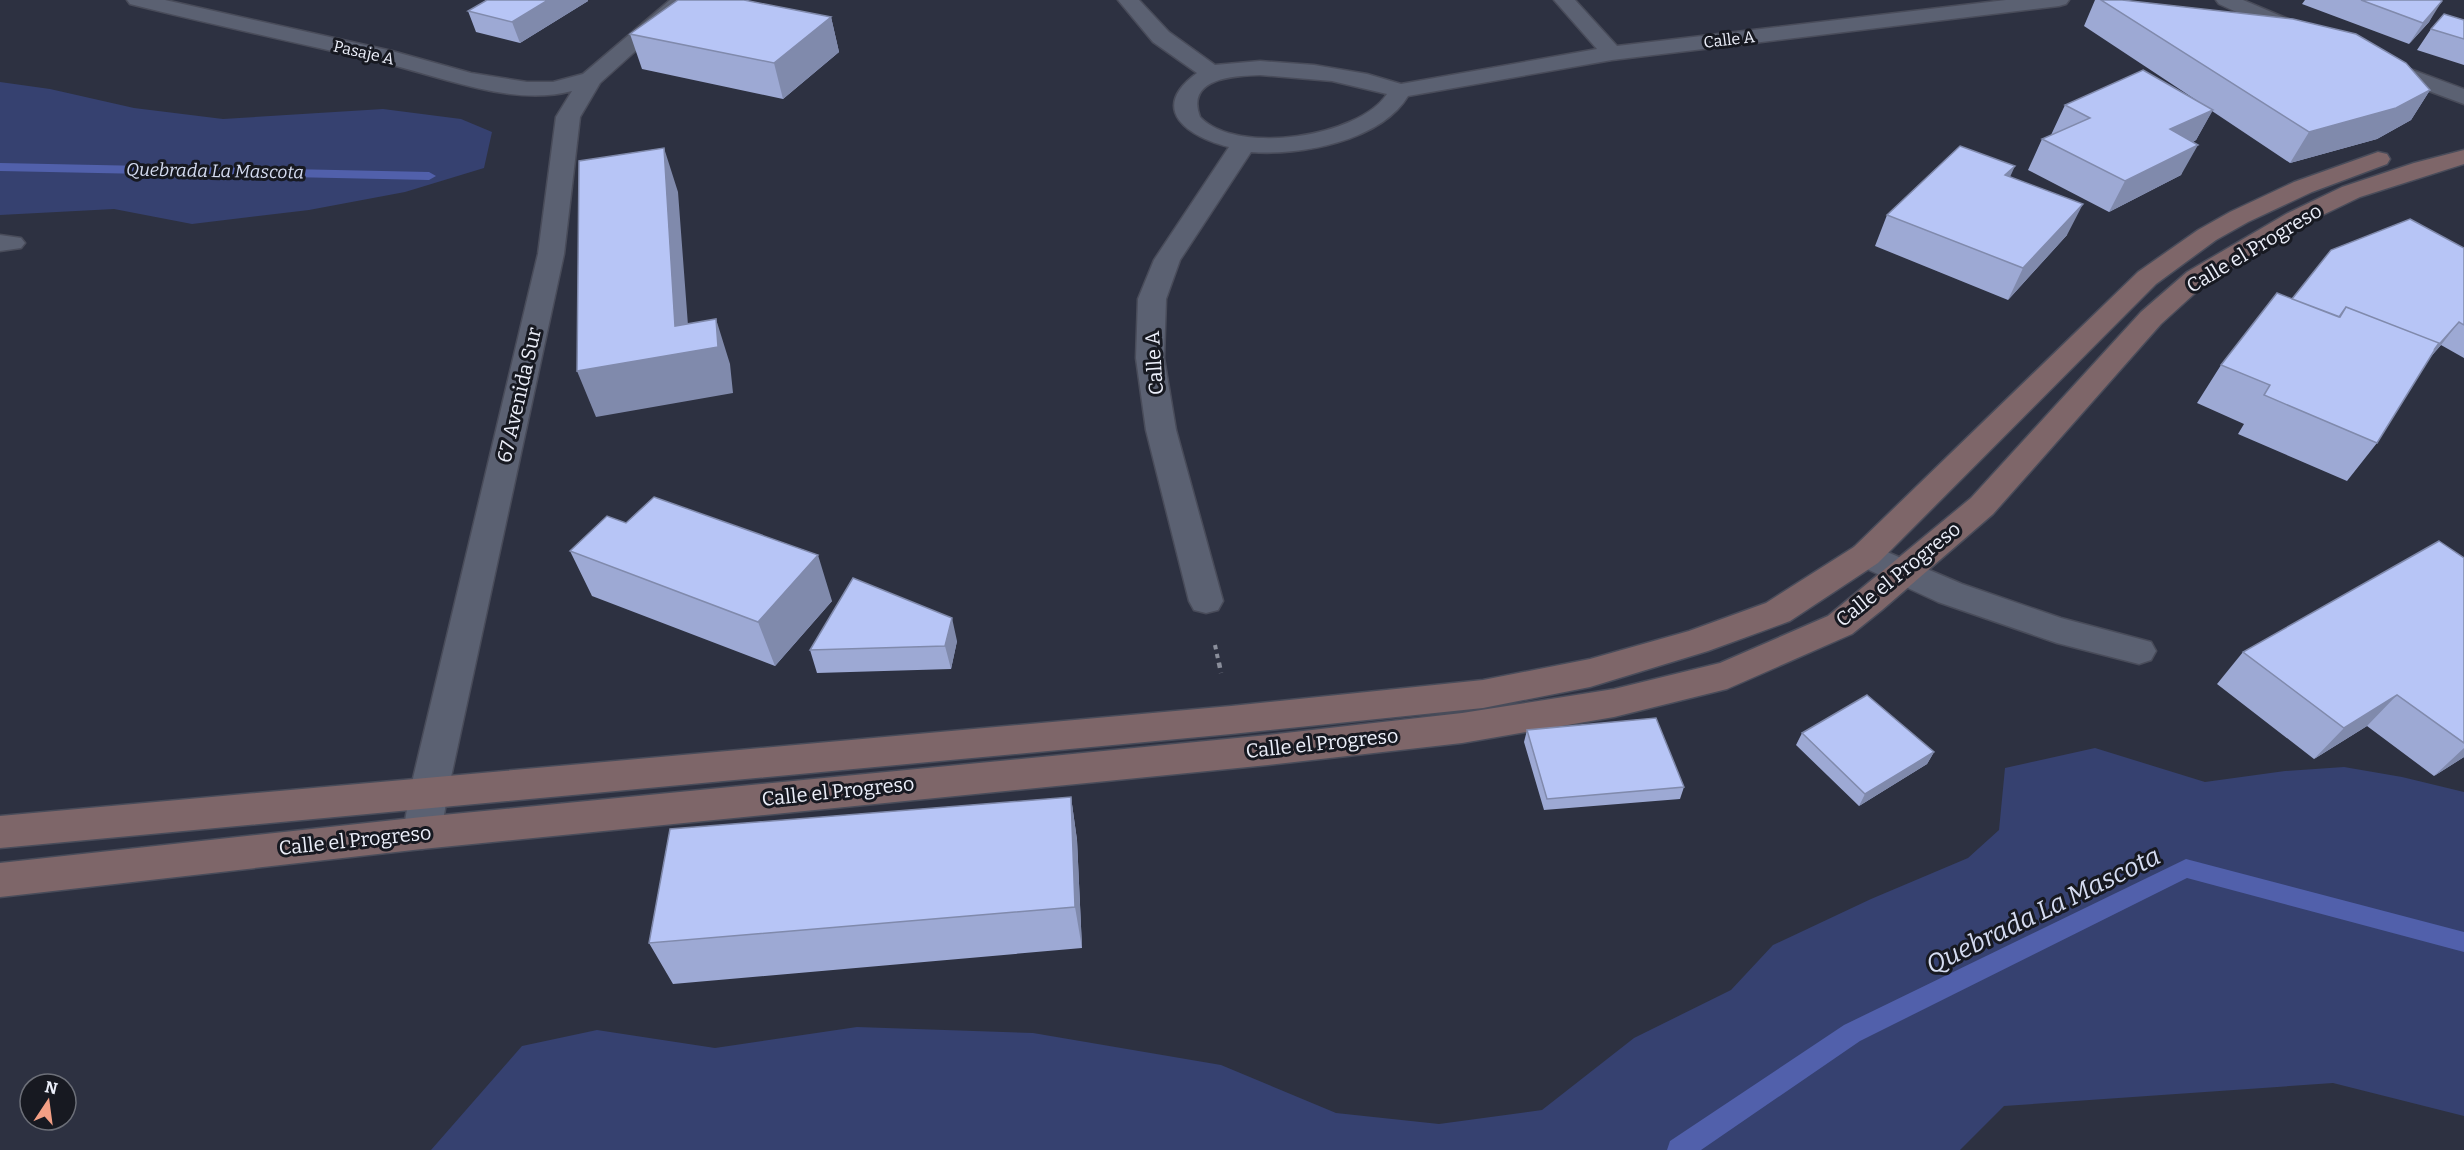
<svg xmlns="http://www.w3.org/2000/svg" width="2464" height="1150" font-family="Bitter,serif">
<rect width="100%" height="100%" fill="#2d3141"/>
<!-- green -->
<path fill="#364170" d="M0,82L50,89L134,108L223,119L383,109L461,119L492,132L484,168L405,192L309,210L192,224L114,209L0,215Z
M2095,748L2205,782L2285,771L2344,767L2402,777L2464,792V1116L2333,1083L2004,1106L1960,1150H431L522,1046L597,1030L715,1048L857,1027L1033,1033L1221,1065L1336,1113L1439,1124L1542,1110L1634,1038L1731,990L1773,945L1871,899L1968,858L1999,830L2005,768Z"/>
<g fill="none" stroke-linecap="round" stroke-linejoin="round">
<!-- stream -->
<path fill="#5160ab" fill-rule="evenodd" d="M0,163L429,172L436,176L429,180L0,171Z
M2186,859L2464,932V952L2187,878L1860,1041L1701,1150H1667L1670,1141L1844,1025Z"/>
<!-- lane casing -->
<g stroke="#494c5a" stroke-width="3">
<path id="lane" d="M0,235L21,238L25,243L21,248L0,251Z
M1866,543L1962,584L2061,618L2151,642L2156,651L2151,660L2139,664L2057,643L1938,602L1854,563L1850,555L1854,547Z"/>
</g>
<!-- street casing -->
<g stroke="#494c5a" stroke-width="3">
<path id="street" d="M127,0H165L392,51L471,73L527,82H553L583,74L670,0H692L600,83L580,117L564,254L448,791L441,833L436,845L422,849L408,845L403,833L410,791L538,254L556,117L572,91C513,107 443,77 384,63C300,43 214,25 130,4Z
M1118,0H1139L1169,32L1215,65L1260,61L1314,65L1367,74L1401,84L1597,49L1554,0H1575L1617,46L2006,0H2069L2066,4L2059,6L1612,60L1408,96C1381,141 1300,156 1251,152L1180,260L1166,299L1164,358L1176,430L1223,601L1218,610L1206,613L1194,610L1189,601L1146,430L1136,358L1138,299L1154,260L1229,147C1189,137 1147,110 1197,73L1153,42ZM1260,75L1332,81L1387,94C1359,137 1237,156 1200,117C1185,77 1236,76 1260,75Z
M2216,0H2243L2307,27L2310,32L2307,37L2299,38L2291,37L2219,4Z
M2383,59L2464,89V104L2375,71L2372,66L2375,61Z"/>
</g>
<!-- secondary casing -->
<g stroke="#494c5a" stroke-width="3">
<path id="secondary" d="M2464,150V164L2360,197L2304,224L2205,284L2161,324L1993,514L1882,610L1852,634L1727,689L1614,717L1462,743L1268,765L422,849L0,897V863L422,817L1268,735L1462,713L1614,689L1720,663L1828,616L1971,498L2141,312L2187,272L2286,214L2342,187L2414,163Z
M2378,152L2387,154L2390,159L2387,164L2312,192L2248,222L2216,240L2156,284L1878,563L1790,621L1708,651L1590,687L1483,708L1231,734L0,848V816L1231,706L1483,680L1590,659L1689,631L1766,603L1854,547L2138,272L2198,230L2230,212L2294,182Z"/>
</g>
<!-- path-far1 -->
<path stroke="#8a8e9b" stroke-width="4" stroke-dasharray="4.5 4.5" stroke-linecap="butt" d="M1215,645L1219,664"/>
<!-- path -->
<path stroke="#8a8e9b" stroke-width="4.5" stroke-dasharray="5 5" stroke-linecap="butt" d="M1219,663L1221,673"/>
<!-- lane -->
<use href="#lane" fill="#5b6172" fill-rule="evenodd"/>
<!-- street -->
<use href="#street" fill="#5b6172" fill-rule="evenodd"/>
<!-- secondary -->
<use href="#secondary" fill="#7e6669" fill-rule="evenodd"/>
</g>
<!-- wall -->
<path fill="#9da9d4" d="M487,0H588V1L520,43L476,32L468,11Z
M2095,0H2122L2430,90L2411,120L2377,139L2290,163L2212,111L2196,140L2193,142L2181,175L2109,212L2028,170L2042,139L2051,135L2065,105L2196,100L2084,26Z
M2305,0H2440L2429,22L2409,44L2302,4Z
M831,17L839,52L783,99L642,69L630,34Z
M2464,20V65L2417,50L2431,29Z
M2010,177L2067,235L2008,300L1875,246L1887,215Z
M2464,248V358L2441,345L2428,360L2377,443L2347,481L2238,434L2244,424L2197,403L2221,365L2292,299Z
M570,551L832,601L775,666L592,596Z
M2464,558V757L2434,776L2367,726L2314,759L2217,684L2243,652Z
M957,641L951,669L817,673L810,650Z
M1527,730L1684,787L1680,799L1544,810L1524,742Z
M1802,733L1934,752L1927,764L1859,806L1796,745Z
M1071,797L1077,840L1082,948L673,984L649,943Z"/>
<!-- shaded-wall -->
<path fill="#808aac" d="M548,0H588V1L520,43L512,22Z
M2442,1L2429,22L2409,44L2423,23Z
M831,17L839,52L783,99L774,63Z
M2430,90L2411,120L2377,139L2290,163L2309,132Z
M2213,110L2196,140L2154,159L2170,129Z
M2198,145L2181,175L2109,212L2125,181Z
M664,148L678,192L690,352L716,319L730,364L733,393L596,417L577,371L675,326Z
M2015,166L2001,197L2005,175Z
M2083,204L2067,235L2008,300L2023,268Z
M2459,322L2441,345L2409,381L2427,358Z
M818,555L832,601L775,666L758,622Z
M952,618L957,641L951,669L945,646Z
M2397,695L2367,726L2314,759L2344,728Z
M2464,748V757L2434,776Z
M1934,752L1927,764L1859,806L1865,794Z
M1071,797L1077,840L1082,948L1075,907Z"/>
<!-- building -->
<path fill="#b7c5f6" stroke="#808aac" stroke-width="1.5" d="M487,0H548L512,22L468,11Z
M678,0H744L831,17L774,63L630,34Z
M2101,0H2122L2293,19L2356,34L2406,63L2430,90L2396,108L2309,132Z
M2361,0H2440L2442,1L2423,23Z
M2444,14L2464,20V39L2431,29Z
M2143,70L2213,110L2170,129L2198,145L2125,181L2042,139L2090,118L2065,105Z
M1960,146L2015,166L2005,175L2083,204L2023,268L1887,215Z
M664,148L675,326L716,319L718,347L577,371L579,161Z
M2410,219L2464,248V325L2459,322L2434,350L2439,343L2346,307L2339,317L2292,299L2331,250Z
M2277,293L2340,317L2346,307L2439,343L2377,443L2264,395L2270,385L2221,365Z
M654,497L818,555L758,622L570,551L607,516L626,523Z
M2439,541L2464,558V743L2397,695L2344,728L2243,652Z
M853,578L952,618L945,646L810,650Z
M1867,695L1934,752L1865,794L1802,733Z
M1656,718L1684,787L1547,799L1527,730Z
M1071,797L1075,907L649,943L670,829Z"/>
<g text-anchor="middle" stroke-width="6" stroke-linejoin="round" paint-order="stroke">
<!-- far-street labels -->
<g font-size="16" fill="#eceffa" stroke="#171921">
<text transform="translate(1729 39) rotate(-7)" y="6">Calle A</text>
<text transform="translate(364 52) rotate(13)" y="6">Pasaje A</text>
</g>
<!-- far-water labels -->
<g font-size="18" font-style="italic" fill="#d5dcf1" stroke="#171921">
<text transform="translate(215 171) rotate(1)" y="6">Quebrada La Mascota</text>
</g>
<!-- street labels -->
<g font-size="20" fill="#eceffa" stroke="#171921">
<text transform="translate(2254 248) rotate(-31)" y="7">Calle el Progreso</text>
<text transform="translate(1154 363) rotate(-94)" y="7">Calle A</text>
<text transform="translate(519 395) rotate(-77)" y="7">67 Avenida Sur</text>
<text transform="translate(1898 574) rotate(-39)" y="7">Calle el Progreso</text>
<text transform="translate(1322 743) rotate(-6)" y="7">Calle el Progreso</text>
<text transform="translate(838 791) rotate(-6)" y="7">Calle el Progreso</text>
<text transform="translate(355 840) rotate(-6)" y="7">Calle el Progreso</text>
</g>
<!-- near-water labels -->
<g font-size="26" font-style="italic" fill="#d5dcf1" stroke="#171921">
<text transform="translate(2043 910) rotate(-26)" y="9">Quebrada La Mascota</text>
</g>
</g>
<!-- north arrow -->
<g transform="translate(48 1102) rotate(13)"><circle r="28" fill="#171921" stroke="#6c6f78" stroke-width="1.5"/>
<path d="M0-4.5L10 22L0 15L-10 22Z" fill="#f39f85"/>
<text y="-9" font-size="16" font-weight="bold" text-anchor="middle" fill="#eceffa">N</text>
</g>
</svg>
